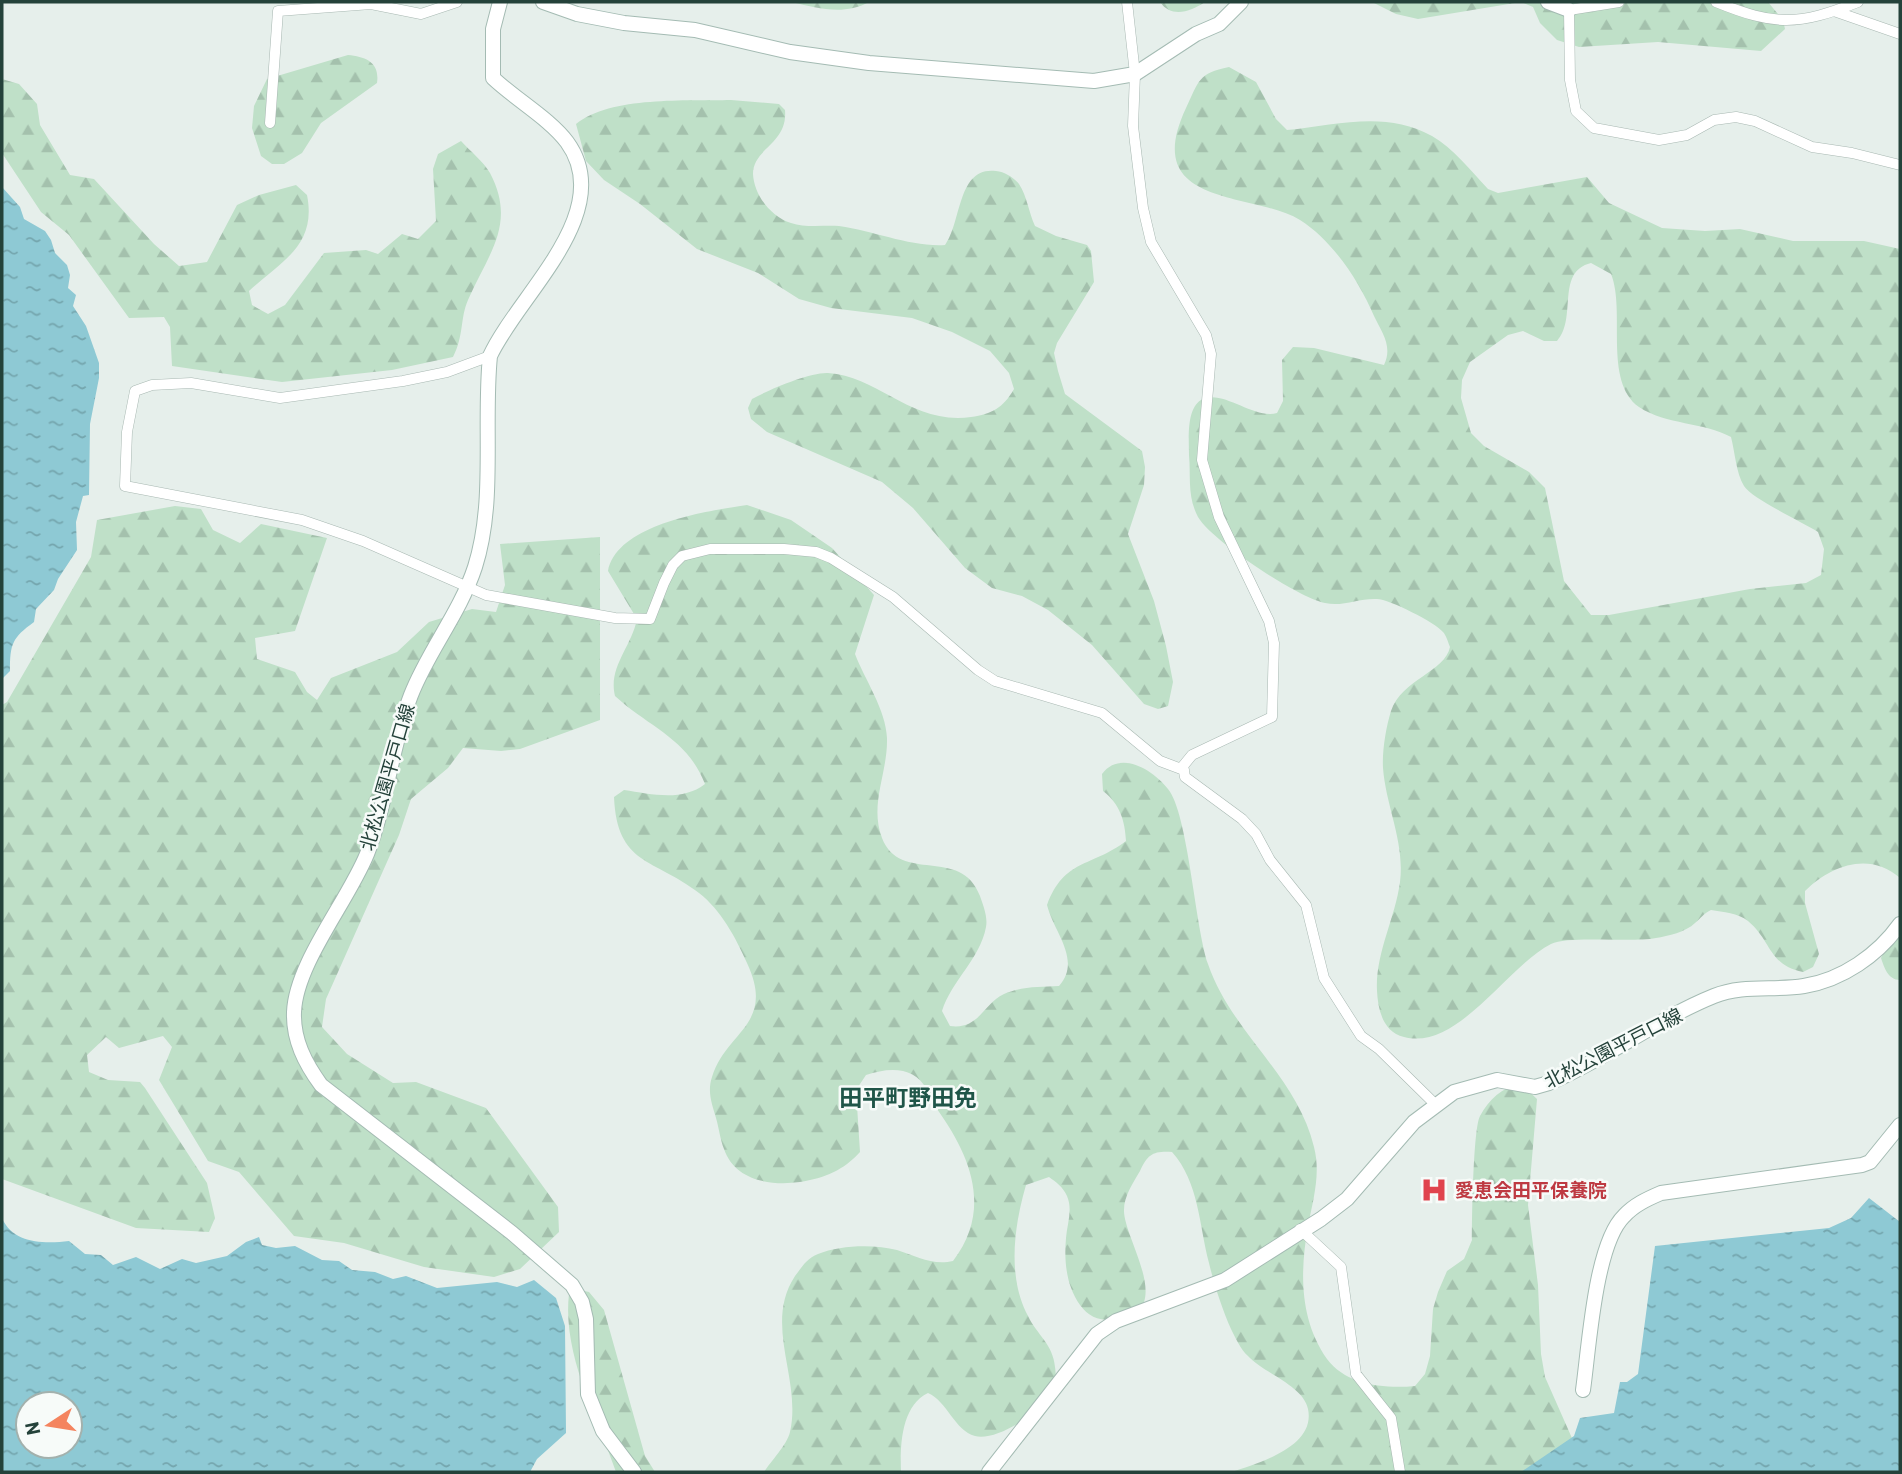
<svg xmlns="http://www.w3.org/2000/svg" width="1902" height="1474" font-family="Barlow,'Noto Sans JP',sans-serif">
<defs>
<pattern id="forest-firs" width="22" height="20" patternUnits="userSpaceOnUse" patternTransform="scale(1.75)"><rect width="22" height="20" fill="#bfe0c8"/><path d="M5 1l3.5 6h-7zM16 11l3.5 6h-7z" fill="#a4c1ad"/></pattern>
<pattern id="water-ripples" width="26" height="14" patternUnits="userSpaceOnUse" patternTransform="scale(1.75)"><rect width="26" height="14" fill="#8ec9d4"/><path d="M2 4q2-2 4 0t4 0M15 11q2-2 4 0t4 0" fill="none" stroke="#74a5ad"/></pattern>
</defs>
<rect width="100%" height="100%" fill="#e6efeb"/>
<!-- forest -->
<path fill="url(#forest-firs)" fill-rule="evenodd" d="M791,2H869C843,16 818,8 791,2Z
M1160,2H1205C1191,11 1172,19 1160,2Z
M1372,2H1768L1783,20L1785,29L1761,51L1658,42L1579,47L1557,40L1540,23L1533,7L1521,2L1418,19L1396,14Z
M348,55C366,57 380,62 377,83L321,123L302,153L284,164H272L261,156L252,128L254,106L267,79Z
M1229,67L1256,82L1276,119L1287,130C1337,125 1386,110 1432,136C1453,148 1471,171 1488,189L1498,193L1587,177L1609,203L1662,228L1705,231L1740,229L1793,241H1864L1900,249V878C1870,851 1831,865 1805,891V903L1819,954L1813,967L1803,972C1768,965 1772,941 1748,921C1738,913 1723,912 1711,910C1703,914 1701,918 1695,923C1686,932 1668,936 1656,938C1630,943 1569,935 1551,944C1506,967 1458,1051 1404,1037C1383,1032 1378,1010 1377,991C1375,954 1395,919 1400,882C1405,842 1386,807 1383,768C1382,751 1386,727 1391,711C1402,679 1445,672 1450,647C1448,642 1446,635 1443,632C1436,623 1389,599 1377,599C1359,598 1343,607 1325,603C1297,597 1212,541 1198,517C1187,496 1191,477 1189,455C1189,440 1186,409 1201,400C1222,388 1254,420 1277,413L1283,401L1282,360L1293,347L1314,348L1384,365C1393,346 1382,333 1374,316C1359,281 1333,241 1300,220C1252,191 1139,208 1186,108C1199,81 1198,73 1229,67ZM1591,263L1611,274C1626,311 1603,381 1639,407C1666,425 1704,422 1731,437C1735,452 1736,473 1744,486C1752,499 1801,521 1818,532L1824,549L1821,575L1806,583L1750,589L1609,615H1591L1564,581L1545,488L1529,472L1484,446L1471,433L1461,398L1462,380L1470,362L1508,335L1523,331L1544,341H1557C1578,318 1555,272 1591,263Z
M2,79L19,84L37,104L40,125L70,175L94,179L154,244L179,266L207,262L237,205L259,195L296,185L307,195C317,245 282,261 249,291L252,305L268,314L285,305L324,253L366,250L378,254L402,234L418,239L436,221L433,169L438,154L461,141C470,151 484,162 490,173C517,224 488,254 468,300C460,318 464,336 453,357L392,370L282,382L172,366L170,327L164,317L129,318L69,235L41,212L2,153Z
M731,100L779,104L785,110C788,144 753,148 753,174C754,195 771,217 791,223C805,228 824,225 839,226C875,231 910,247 945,245C962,222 957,166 996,171C1005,172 1013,177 1019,184C1027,196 1029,213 1035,226L1056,236L1087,245L1091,251L1094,282L1057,343L1054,353L1058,371L1065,394L1142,451L1145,467L1144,485L1128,534L1154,601L1166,646L1173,682L1168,706L1158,709L1144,704L1092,645L1048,610L1022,596L992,588L965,568L913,508L882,482L767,432L751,419L748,408L752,399C768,390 810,372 828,373C879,376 911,425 971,417C992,414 1003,408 1014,389L1009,373L990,351L952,332L912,318L831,308L799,299L758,273L697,249L640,204L604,180L586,161L576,124C610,96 688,101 731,100Z
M747,505L791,520L832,548L874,595L855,654C865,680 886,710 887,738C888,773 869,804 882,838C900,885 961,845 980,896C983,905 988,917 986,927C980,959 952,980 942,1011L950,1026C979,1030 983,1004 1004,994C1023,986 1040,987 1059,986C1082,960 1054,933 1047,905C1065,858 1090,868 1126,841C1125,821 1120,804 1103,791L1102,774C1120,750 1152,769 1168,789C1188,813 1195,926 1208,964C1231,1032 1297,1076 1314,1147C1321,1174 1313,1200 1308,1226C1300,1271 1299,1319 1327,1359C1346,1385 1385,1389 1415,1386L1425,1374L1430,1356L1433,1309L1438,1292L1447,1271L1464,1259L1472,1240C1472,1221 1473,1129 1480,1116C1489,1099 1502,1088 1520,1083L1537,1099L1528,1205L1538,1285L1541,1354L1545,1377L1579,1454L1564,1472H1232C1258,1463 1316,1447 1308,1409C1303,1385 1263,1373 1248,1356C1241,1350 1235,1337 1231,1329C1222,1309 1214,1284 1209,1263C1199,1225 1199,1182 1172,1152C1153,1151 1148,1154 1140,1171C1133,1183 1124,1196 1124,1210C1123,1239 1181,1317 1111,1320C1097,1320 1088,1316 1080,1305C1066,1285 1064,1261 1066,1238C1067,1224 1073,1210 1067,1196C1063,1187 1056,1182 1049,1177L1026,1185C1014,1226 1007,1277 1028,1316C1037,1335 1053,1344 1055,1367C1056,1373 1056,1383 1054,1388C1047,1409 997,1442 975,1436C955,1431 947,1401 928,1393C901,1406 900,1446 901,1472H764C771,1461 787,1445 790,1432C802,1379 763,1325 795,1276C802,1267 807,1258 818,1254C840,1245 874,1244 897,1250C916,1256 933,1266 953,1261C993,1209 970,1155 937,1109C932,1103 931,1096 927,1090C915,1066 889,1067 866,1075L856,1090L860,1152C844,1170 825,1178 800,1182C771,1186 735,1181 724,1149C720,1139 719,1128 716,1118C712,1104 707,1092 712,1077C726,1031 776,1025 747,963C736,938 721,910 699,893C654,858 617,866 614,797L624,790C651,794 682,802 705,784C687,738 650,728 615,696C608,667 631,648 637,619L608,571C617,524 707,511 747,505Z
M175,506L201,509L213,530L240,543L261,524L327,538L295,631L255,638L257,659L295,672L307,692L317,700L331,678L397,652L429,622L472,609L496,612L505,585L500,544L600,537V720L520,749L501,751L463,748L448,768L411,799L399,835L326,999L322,1027L347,1054L393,1083L416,1082L486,1108L558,1207L559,1232L520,1269L494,1277L424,1267L344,1243L294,1236L239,1172L208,1161L159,1080L172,1047L163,1036L119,1048L106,1037L87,1055L89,1072L108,1080L140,1082L145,1088L207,1183L215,1218L209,1232L136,1228L2,1179V705L7,702L91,557L97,520Z
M1900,922V980C1888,980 1884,967 1881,958Z
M580,1290L589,1292L604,1310L645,1456L655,1472H616C597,1417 562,1354 569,1294Z"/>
<!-- water -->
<path fill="url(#water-ripples)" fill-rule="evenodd" d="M2,187L20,207L24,219L45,231L51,240L55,253L67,265L70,275L68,288L76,295L73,306L86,326L99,363V378L90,424L89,495L83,496L76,522L77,550L58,579L54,590L36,609L34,622C12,638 10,644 10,671L2,679Z
M1869,1198L1900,1222V1472H1521L1574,1436L1580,1418L1614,1413L1620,1382H1627L1638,1374L1655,1246L1829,1228L1851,1218Z
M2,1218C13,1244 45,1244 69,1241L85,1254L101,1255L113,1265L136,1257L160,1269L182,1259L196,1263L227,1256L246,1242L259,1237L262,1245L276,1248L295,1246L322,1260L339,1261L352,1270L375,1272L393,1279L406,1276L437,1288L497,1282L517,1287L534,1280L556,1298L565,1326L566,1433L537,1459L530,1472H2ZM28,1404H70V1446H28Z"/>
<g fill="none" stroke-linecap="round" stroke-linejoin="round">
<!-- street casing -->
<g stroke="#a8b8b2" stroke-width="11">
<path id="street" d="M1127,2L1135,74L1133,126L1143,208L1151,242L1206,335L1211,354L1202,460L1219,517L1269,621L1274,643L1272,717L1192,755L1183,766L1185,777L1242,819L1256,834L1270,860L1306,905L1324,978L1361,1036L1379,1049L1435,1104
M1619,2L1569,10L1570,80L1576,111L1594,128L1659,140L1687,135L1714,120L1736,117L1755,121L1812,147L1852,153L1900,165
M1716,2C1775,26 1798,26 1858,2
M1834,11L1900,34
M270,123L278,11L371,4L421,14L457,2
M490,356L447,372L403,381L280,398L191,383L152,385L135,391L127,432L125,486L302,520L363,541L486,595L615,618L650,619L664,583L673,565L682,556L710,549H784L816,552L831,558L893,597L978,670L995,681L1102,713L1160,761L1184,770
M1300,1229L1341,1267L1356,1374L1391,1418L1400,1472"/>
</g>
<!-- secondary casing -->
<g stroke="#a4bbb3" stroke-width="16">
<path id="secondary" d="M500,2L493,29V78C515,99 550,119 567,142C618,212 518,295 490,356C483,425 496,501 475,567C460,613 428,651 411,695C391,747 387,803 367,854C348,901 296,963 294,1012C293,1040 305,1063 321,1085L512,1233L572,1285L582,1302L586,1319L588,1394L603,1431L634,1472
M543,2L577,14L624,23L695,30L790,52L869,63L1094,81L1135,74L1196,34L1219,24L1241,2
M1548,2L1569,10
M1583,1390C1589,1348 1595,1244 1624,1216C1634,1205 1647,1199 1661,1193L1862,1165L1870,1162L1900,1125
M989,1472L1097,1334L1116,1321L1225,1280L1321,1219L1347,1199L1414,1122L1454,1092L1497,1080L1535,1087L1549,1083C1606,1059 1657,1019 1714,996C1743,984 1774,991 1804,986C1842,980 1878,955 1900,924"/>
</g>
<!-- street -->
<use href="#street" stroke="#fff" stroke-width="10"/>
<!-- secondary -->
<use href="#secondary" stroke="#fff" stroke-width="14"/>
</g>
<!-- icons -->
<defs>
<g id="hospital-bare" transform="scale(2.1)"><path d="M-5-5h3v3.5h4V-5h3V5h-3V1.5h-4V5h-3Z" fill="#e0444e" stroke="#f7fbf9" stroke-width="2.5" paint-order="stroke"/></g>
</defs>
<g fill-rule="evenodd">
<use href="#hospital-bare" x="1434" y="1190"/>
</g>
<g text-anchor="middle" stroke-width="5" stroke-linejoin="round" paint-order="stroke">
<!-- street labels -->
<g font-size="19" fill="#24423a" stroke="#f7fbf9">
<text transform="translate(387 777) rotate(-74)" y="7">北松公園平戸口線</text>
<text transform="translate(1613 1048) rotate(-27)" y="7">北松公園平戸口線</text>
</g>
<!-- health labels -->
<g font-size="19" font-weight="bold" fill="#be3a42" stroke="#f7fbf9" text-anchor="start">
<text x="1455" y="1197">愛恵会田平保養院</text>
</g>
<!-- quarter labels -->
<g font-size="23" font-weight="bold" fill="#1f5548" stroke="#f7fbf9">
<text x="908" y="1106">田平町野田免</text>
</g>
</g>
<!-- border -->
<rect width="1902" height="1474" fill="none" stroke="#24423a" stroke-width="7"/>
<!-- north arrow -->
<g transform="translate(49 1425) rotate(258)"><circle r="33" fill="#f7fbf9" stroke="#a3b1ad" stroke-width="2"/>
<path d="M0-5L12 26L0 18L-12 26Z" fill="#f4845f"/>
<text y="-10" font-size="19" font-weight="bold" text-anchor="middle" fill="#24423a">N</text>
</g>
</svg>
